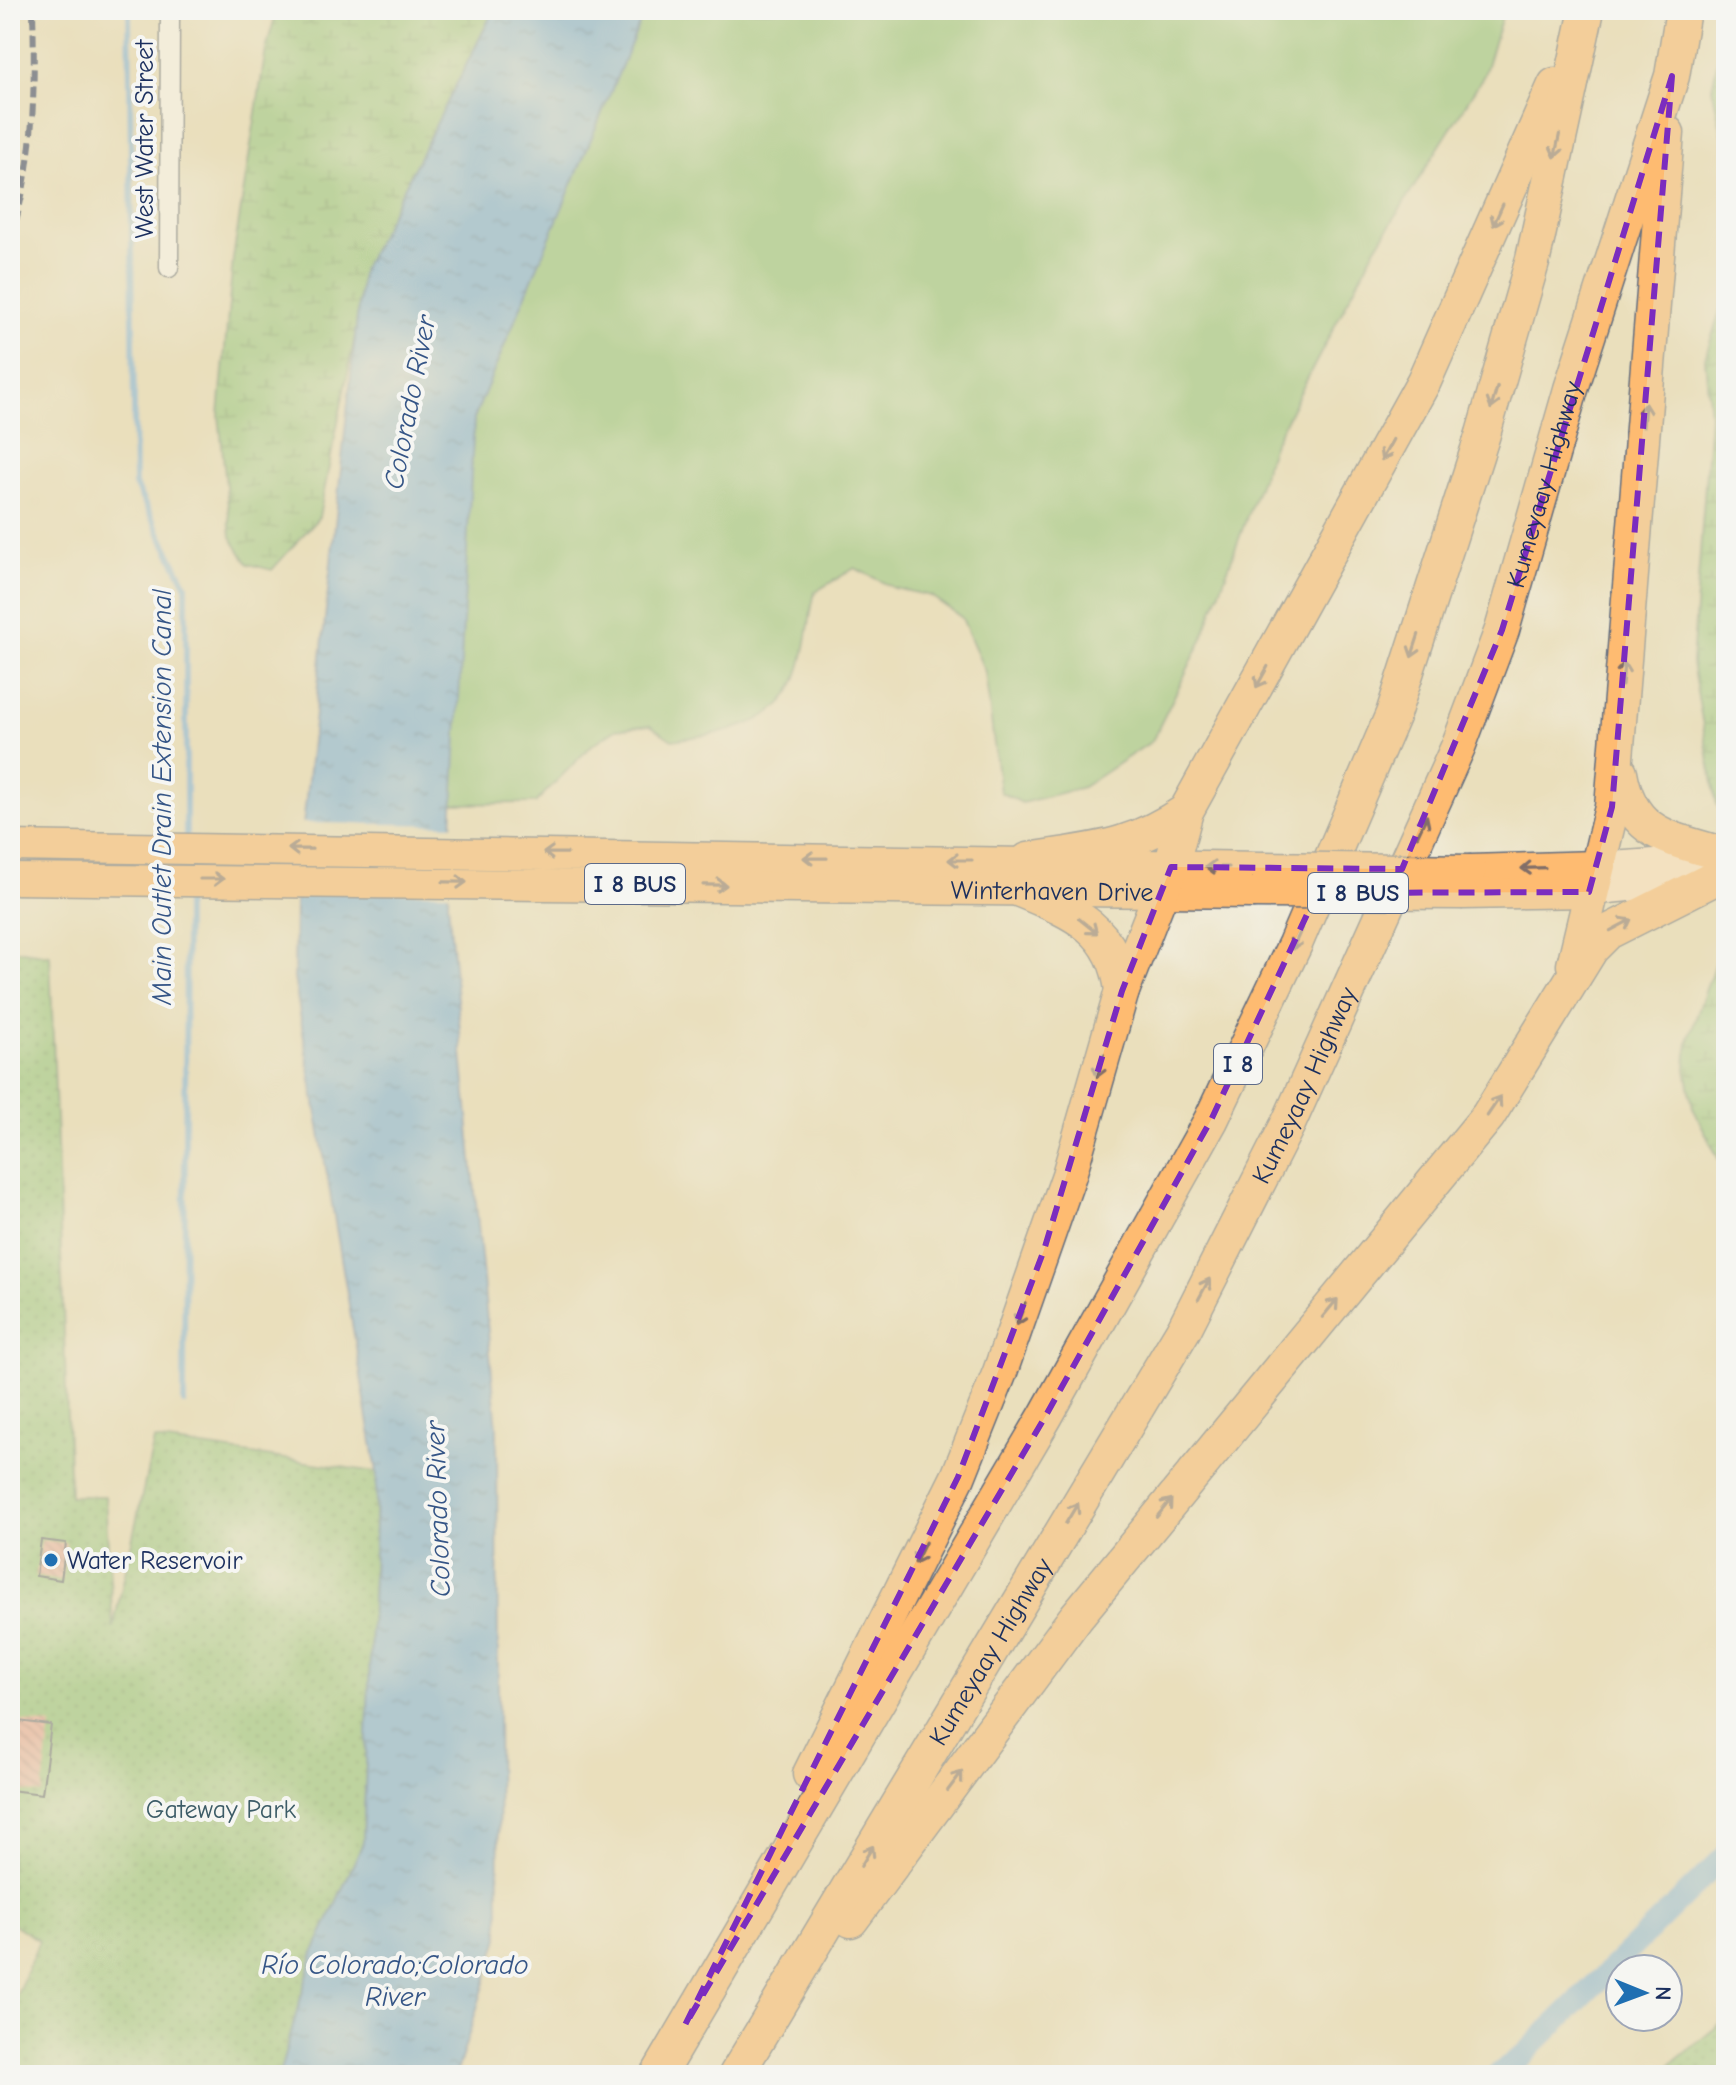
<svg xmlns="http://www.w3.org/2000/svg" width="1736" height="2085" font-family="'Comic Neue',sans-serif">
<defs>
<pattern id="wetland-marsh" width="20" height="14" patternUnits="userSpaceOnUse" patternTransform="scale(2)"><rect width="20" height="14" fill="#8bc67b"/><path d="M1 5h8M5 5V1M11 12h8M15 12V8" fill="none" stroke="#71a168"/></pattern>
<pattern id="park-dots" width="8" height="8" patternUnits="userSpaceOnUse" patternTransform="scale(2)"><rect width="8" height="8" fill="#8bc67b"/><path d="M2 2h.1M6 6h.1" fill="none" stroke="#71a168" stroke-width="1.8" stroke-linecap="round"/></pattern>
<pattern id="water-ripples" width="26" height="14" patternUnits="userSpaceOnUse" patternTransform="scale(2)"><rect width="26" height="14" fill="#71afe4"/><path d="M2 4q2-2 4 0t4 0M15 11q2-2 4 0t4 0" fill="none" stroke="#5c8fbc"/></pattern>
<pattern id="building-back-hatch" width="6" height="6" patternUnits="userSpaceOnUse" patternTransform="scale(2)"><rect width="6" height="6" fill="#edaca3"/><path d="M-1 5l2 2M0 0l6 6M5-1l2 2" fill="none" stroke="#bf8c88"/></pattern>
</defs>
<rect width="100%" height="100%" fill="#f6f6f2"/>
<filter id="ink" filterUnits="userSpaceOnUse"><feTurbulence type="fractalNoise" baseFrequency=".0125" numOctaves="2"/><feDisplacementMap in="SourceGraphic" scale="16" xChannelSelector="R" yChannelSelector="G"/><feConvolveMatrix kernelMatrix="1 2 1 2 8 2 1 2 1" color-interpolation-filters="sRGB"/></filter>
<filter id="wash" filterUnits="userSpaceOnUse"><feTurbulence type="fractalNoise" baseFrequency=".006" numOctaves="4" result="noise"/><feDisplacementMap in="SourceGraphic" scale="32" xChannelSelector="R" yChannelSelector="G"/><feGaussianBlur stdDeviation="1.8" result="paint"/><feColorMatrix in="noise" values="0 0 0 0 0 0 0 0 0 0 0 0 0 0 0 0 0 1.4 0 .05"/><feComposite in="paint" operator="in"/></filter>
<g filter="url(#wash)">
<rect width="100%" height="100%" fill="#eadfbc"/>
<!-- green -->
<path fill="#8bc67b" stroke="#537a6c" stroke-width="2" d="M645,10H1504L1484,75L1372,254L1274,443L1202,640L1152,741L1083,787L1022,803L1000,792L985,672L962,618L931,596L894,588L855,568L815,592C808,621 807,654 795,682C775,729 715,734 672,740L650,725L616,729L592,745L535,803L453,804L474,418Z"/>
<!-- wetland -->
<path fill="url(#wetland-marsh)" stroke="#537a6c" stroke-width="2" d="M277,10H494L362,271L355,336L319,517L272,570L248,564L231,537L219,415L233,258L266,49Z
M1723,33L1726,34V150L1712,88Z
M1726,293V810L1717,806L1692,663L1710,416L1705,358Z
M1726,931V1161L1719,1160L1693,1108L1686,1069L1688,1041Z"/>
<!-- park -->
<path fill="url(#park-dots)" stroke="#537a6c" stroke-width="2" d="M10,949L50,955L70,1496H105L113,1628L154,1440L377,1472L363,1843L314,1952L279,2075H10V2011L39,1941L10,1922Z
M1726,2019V2075H1658Z"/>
<!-- water -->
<path fill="url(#water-ripples)" stroke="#466fa1" stroke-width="2" d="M494,10H645L474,418L448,902L497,1428L499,1938L456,2075H279L314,1952L363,1843L377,1472L294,978L295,901L362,271Z"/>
<!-- pier -->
<path fill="#eadfbc" d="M299,823L456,825L453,893L292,891Z"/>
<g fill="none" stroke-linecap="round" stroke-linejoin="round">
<!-- stream -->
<path stroke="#71afe4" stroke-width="6" d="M129,10L135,485L186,585V839
M184,1403L186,890"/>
<!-- canal -->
<path stroke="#71afe4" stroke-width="22" d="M1497,2075L1523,2055L1726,1855"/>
</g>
<g id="blocks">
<!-- building -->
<path fill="url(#building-back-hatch)" d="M41,1540L66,1543L61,1580L36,1576Z
M10,1720L51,1725L42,1794L10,1790Z"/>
</g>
</g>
<g filter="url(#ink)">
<use href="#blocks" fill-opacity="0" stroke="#636d7f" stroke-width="2"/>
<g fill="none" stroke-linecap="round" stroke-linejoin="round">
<!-- minor casing -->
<g stroke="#636d7f" stroke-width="21">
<path id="minor" d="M169,268L170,10"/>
</g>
<!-- secondary casing -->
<g stroke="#636d7f" stroke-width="29">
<path id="secondary" d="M1596,866L1655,862L1712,853
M1589,892L1696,881"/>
</g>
<!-- primary casing -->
<g stroke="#636d7f" stroke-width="33">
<g id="primary">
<path d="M10,846L1263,867"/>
<path d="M1471,870L1596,866"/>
<path id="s1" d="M10,879L1252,893"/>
<path d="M1463,894L1589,892"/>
</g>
</g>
<!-- motorway casing -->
<g stroke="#636d7f" stroke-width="37">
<g id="motorway">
<path d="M1620,772C1630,831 1663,837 1715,852"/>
<path d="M1028,860C1094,849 1128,850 1186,811L1424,381L1555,85"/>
<path d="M1020,890C1073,912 1115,928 1122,991"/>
<path d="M1574,965L1612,807L1667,133"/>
<path d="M810,1774L958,1477L1000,1372L1069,1175L1122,991L1171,867L1186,811"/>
<path d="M851,1920L1076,1617L1488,1116L1591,949L1608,932L1711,880"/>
<path d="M658,2075L1045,1417L1211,1120L1295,944L1393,714L1483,434L1533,259L1587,10"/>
<path id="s2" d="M736,2075L1184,1329L1289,1122L1458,747L1502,630L1571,389L1672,76L1683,10"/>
</g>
</g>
<!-- minor -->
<use href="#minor" stroke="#fff" stroke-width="18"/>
<!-- secondary -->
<use href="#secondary" stroke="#ffe4c6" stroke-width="26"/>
<!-- primary -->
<use href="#primary" stroke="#febb71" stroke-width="30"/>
<!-- motorway -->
<use href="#motorway" stroke="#febb71" stroke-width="34"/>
<!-- rail -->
<path stroke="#1b2f5e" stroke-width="6" stroke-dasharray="12 6" stroke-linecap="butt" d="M10,240C35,165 35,88 33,10"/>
<!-- primary-bridge casing -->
<g stroke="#636d7f" stroke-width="33" stroke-linecap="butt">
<path id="primary-bridge" d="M1263,867L1471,870
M1252,893L1463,894"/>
</g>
<!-- primary-bridge -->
<use href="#primary-bridge" stroke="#febb71" stroke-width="30"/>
</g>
<!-- one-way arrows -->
<defs><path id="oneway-shaft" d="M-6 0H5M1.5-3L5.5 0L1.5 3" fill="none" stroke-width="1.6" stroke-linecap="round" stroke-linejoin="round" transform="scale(2)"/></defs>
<g stroke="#816e67">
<use href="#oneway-shaft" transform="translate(1557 146) rotate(102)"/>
<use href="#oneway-shaft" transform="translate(1498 215) rotate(114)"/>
<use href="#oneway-shaft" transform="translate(1494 398) rotate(106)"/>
<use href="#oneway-shaft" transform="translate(1644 415) rotate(-85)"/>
<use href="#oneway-shaft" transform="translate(1387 450) rotate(119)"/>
<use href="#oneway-shaft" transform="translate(1415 646) rotate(108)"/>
<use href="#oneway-shaft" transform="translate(1623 674) rotate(-85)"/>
<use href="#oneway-shaft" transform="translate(1262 677) rotate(119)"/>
<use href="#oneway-shaft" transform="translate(1422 826) rotate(-65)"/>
<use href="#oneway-shaft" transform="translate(300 849) rotate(-179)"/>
<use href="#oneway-shaft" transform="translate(555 853) rotate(-179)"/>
<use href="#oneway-shaft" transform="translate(815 858) rotate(-179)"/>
<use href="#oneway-shaft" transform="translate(960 860) rotate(-180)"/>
<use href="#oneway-shaft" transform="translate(1217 867) rotate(180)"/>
<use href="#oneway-shaft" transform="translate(1533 868) rotate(178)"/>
<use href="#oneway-shaft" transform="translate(212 879)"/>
<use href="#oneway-shaft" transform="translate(455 882) rotate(1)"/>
<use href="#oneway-shaft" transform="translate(715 885) rotate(1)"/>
<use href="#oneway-shaft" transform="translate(1621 925) rotate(-28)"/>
<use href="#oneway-shaft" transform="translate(1088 926) rotate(39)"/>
<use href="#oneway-shaft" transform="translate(1297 939) rotate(114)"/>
<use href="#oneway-shaft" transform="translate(1100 1066) rotate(106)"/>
<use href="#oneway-shaft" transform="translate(1494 1106) rotate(-56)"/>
<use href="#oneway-shaft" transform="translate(1204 1289) rotate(-62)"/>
<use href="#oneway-shaft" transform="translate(1330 1308) rotate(-50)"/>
<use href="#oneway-shaft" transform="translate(1021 1314) rotate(110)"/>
<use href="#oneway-shaft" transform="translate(1164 1508) rotate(-51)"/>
<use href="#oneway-shaft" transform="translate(1072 1513) rotate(-59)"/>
<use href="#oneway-shaft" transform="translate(920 1553) rotate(116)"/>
<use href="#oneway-shaft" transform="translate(955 1781) rotate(-53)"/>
<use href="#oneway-shaft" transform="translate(867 1856) rotate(-59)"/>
</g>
</g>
<!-- marked area -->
<path d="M0 0H1736V2085H0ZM1672,76L1612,807L1589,892L1317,893L1211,1120L1045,1417L685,2025L958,1477L1044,1250L1122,991L1171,867L1402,869L1502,630Z" fill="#eadfbc" fill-opacity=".55" fill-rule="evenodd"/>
<path fill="none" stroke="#7b2cbf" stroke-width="6" stroke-dasharray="16 10" stroke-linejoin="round" d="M1672,76L1612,807L1589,892L1317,893L1211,1120L1045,1417L685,2025L958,1477L1044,1250L1122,991L1171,867L1402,869L1502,630Z"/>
<!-- markers -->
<circle fill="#1f6fb2" stroke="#f6f6f2" stroke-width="3" cx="51" cy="1560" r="8"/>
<g text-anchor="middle" stroke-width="8" stroke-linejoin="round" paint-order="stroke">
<!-- shield labels -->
<g fill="#f6f6f2" stroke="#5d6b8a" stroke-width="2">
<rect x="585" y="864" width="100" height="40" rx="6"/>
<rect x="1308" y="873" width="100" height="40" rx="6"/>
<rect x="1214" y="1044" width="48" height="40" rx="6"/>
</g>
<g font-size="24" font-weight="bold" fill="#1b2f5e">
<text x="635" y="892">I 8 BUS</text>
<text x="1358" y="901">I 8 BUS</text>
<text x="1238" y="1072">I 8</text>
</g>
<!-- street labels -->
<g font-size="26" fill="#1b2f5e" stroke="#f6f6f2">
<text transform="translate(144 139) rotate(-90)" y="9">West Water Street</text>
<text dy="9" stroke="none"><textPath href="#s2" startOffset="1790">Kumeyaay Highway</textPath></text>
<text dy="9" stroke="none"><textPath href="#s1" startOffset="1042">Winterhaven Drive</textPath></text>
<text dy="9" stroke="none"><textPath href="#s2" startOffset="1142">Kumeyaay Highway</textPath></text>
<text dy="9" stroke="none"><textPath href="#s2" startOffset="494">Kumeyaay Highway</textPath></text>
</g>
<!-- poi labels -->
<g font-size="26" fill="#1b2f5e" stroke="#f6f6f2" text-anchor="start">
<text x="67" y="1569">Water Reservoir</text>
</g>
<!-- park labels -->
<g font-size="26" fill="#3d5c67" stroke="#f6f6f2">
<text x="221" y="1818">Gateway Park</text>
</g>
<!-- water labels -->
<g font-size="28" font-style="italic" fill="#355586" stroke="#f6f6f2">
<text transform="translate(409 402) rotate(-79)" y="10">Colorado River</text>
<text transform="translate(161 797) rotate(-90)" y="10">Main Outlet Drain Extension Canal</text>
<text transform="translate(437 1509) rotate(-92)" y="10">Colorado River</text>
<text x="395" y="1974">Río Colorado;Colorado<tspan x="395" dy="32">River</tspan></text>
</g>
</g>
<!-- margin -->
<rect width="1736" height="2085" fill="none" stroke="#f6f6f2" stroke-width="40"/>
<!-- north arrow -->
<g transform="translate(1644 1993) rotate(91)"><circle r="38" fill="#f6f6f2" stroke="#9ea6b7" stroke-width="2"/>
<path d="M0-6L14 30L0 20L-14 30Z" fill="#1f6fb2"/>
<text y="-12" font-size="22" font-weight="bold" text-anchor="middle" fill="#1b2f5e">N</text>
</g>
</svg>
